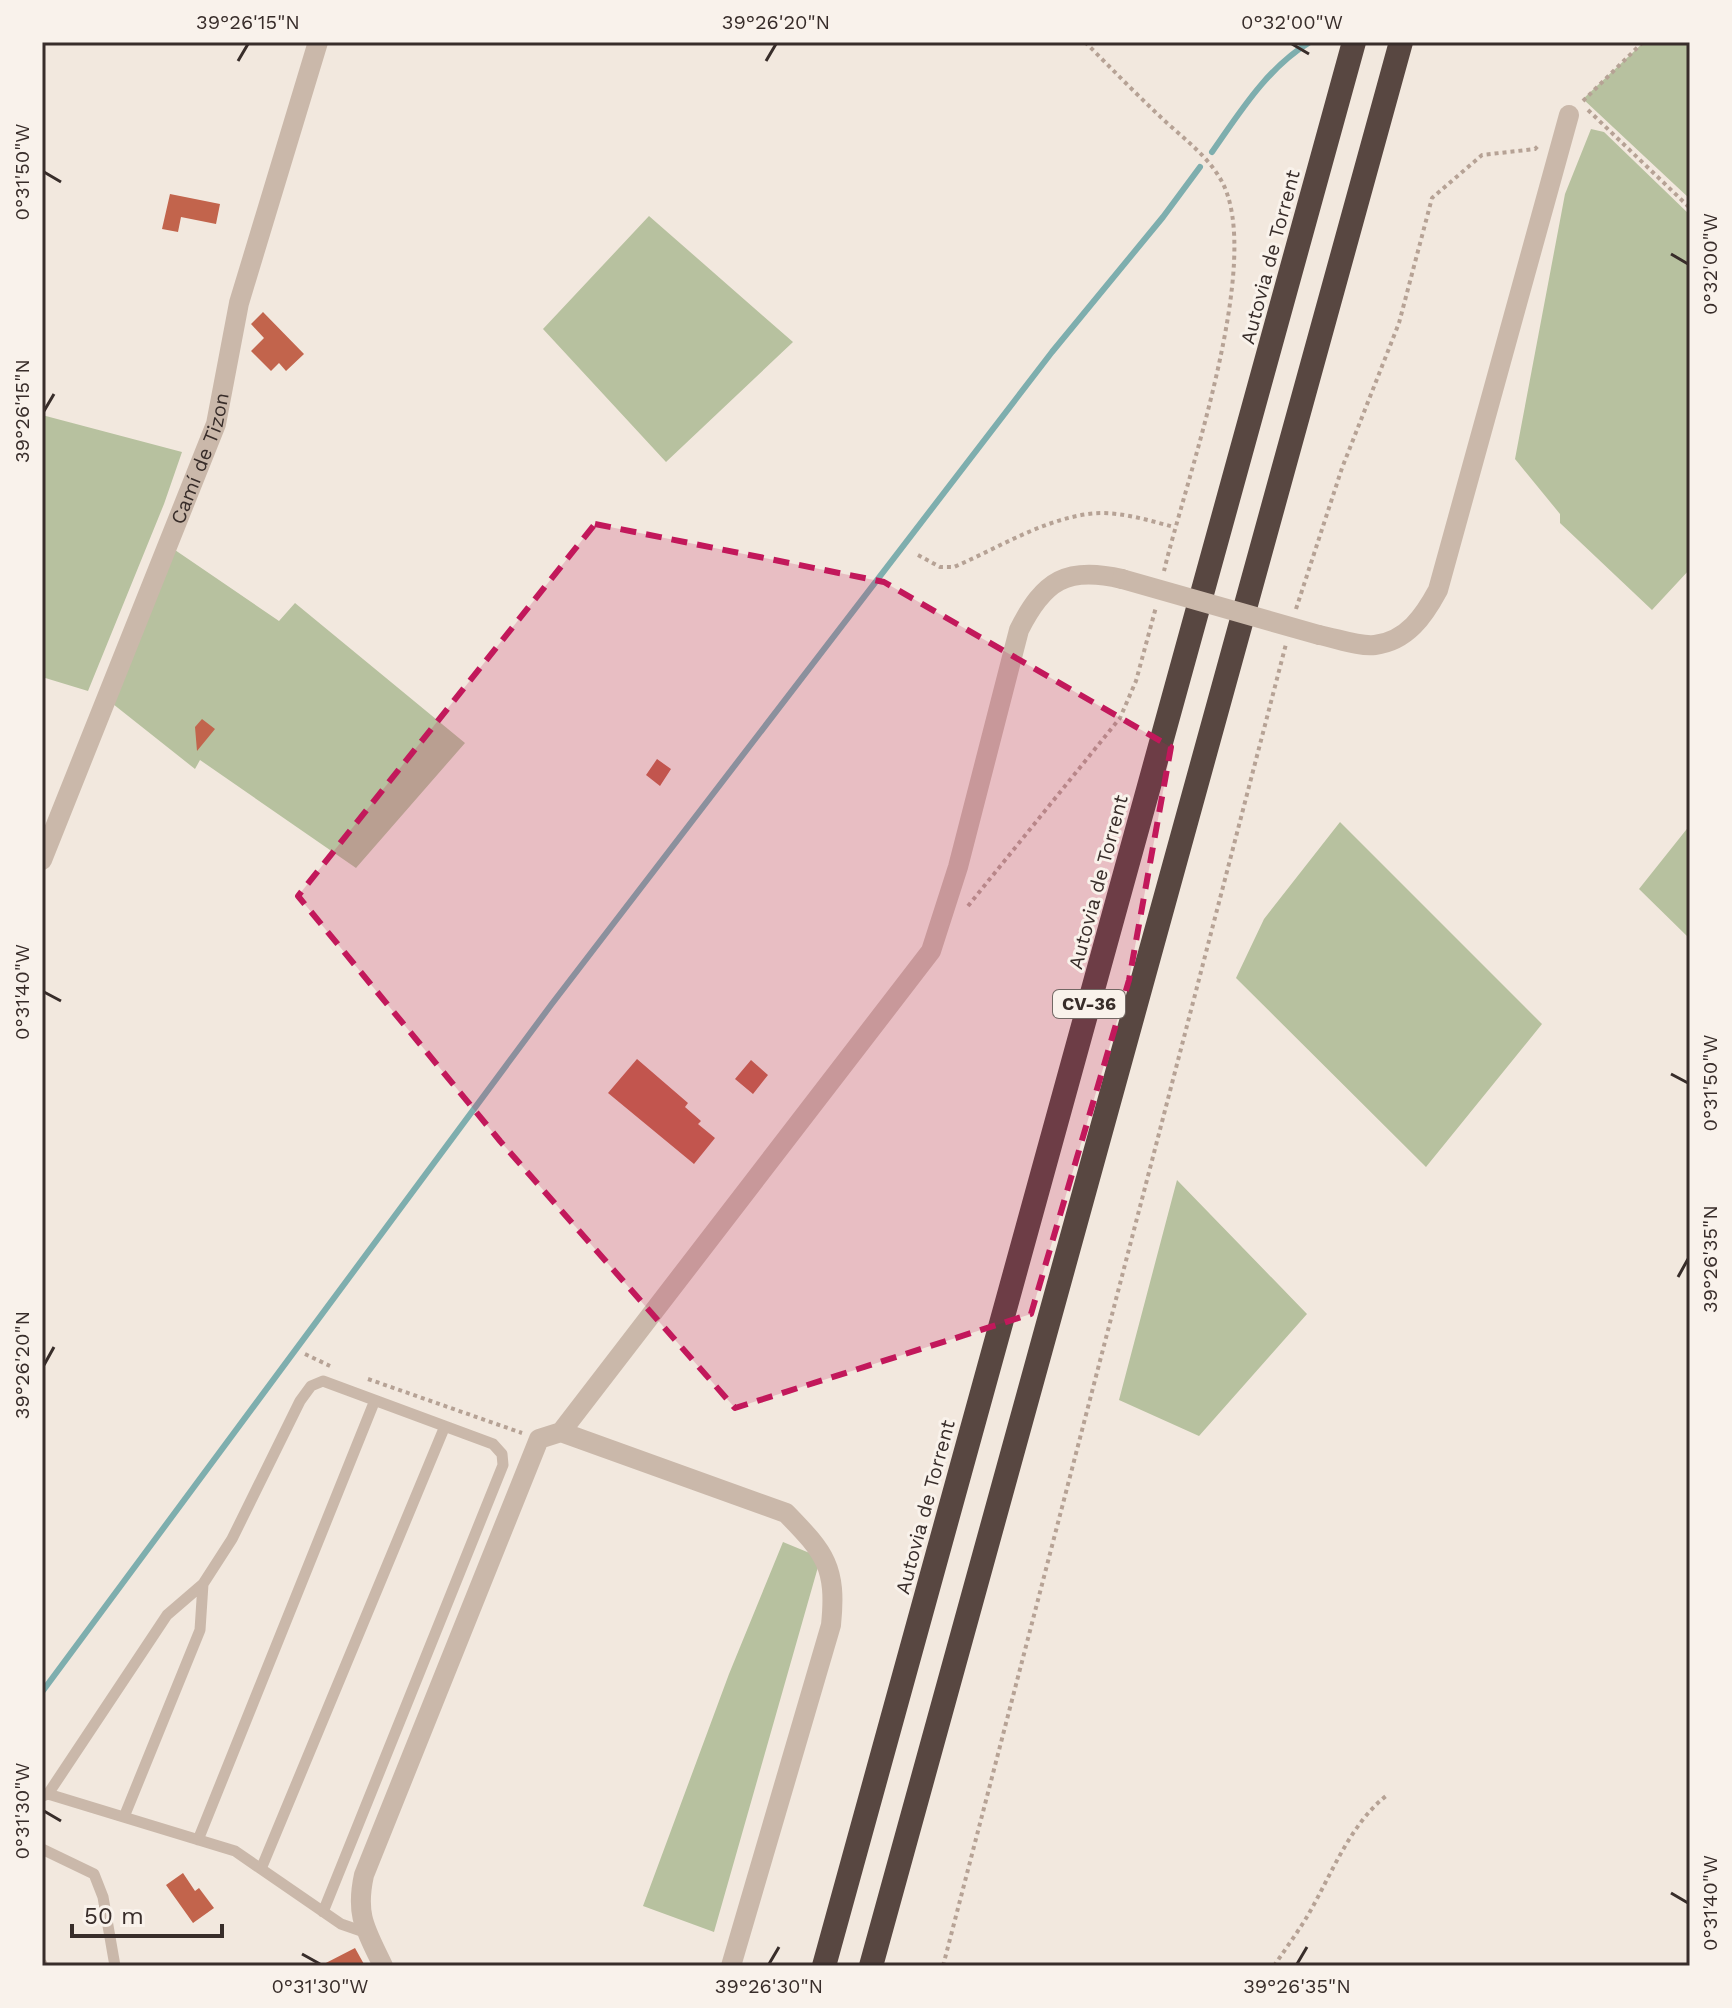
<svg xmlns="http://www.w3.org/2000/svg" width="1732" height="2008" font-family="'Work Sans',sans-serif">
<rect width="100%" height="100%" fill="#f2e8de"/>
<!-- green -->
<path fill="#b7c19f" d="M1644,42H1690V199L1583,99Z
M1591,129L1604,132L1690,215V569L1652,610L1560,523V514L1515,459L1565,194Z
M649,216L793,342L666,462L543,329Z
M42,415L182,452L164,504L88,691L42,677Z
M175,550L279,621L295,603L465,743L356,868L200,760L195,769L113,704Z
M1340,822L1542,1024L1426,1167L1236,978L1264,919Z
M1690,825V939L1639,889Z
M1177,1180L1307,1314L1199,1436L1119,1400Z
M783,1542L812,1554L818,1567L714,1932L643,1906L729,1674Z"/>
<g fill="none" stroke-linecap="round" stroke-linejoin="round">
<!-- stream -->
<path stroke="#7eaeae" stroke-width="6" d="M1212,152C1240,112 1267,68 1310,42
M42,1692L551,1005L1052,352L1163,217L1200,167"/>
</g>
<!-- building -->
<path fill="#c2644c" d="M170,194L220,204L216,224L181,217L178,232L162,229Z
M263,312L304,354L286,371L279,363L271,371L251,351L264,338L251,324Z
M202,719L215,729L197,751L195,727Z
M657,759L671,769L660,786L646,775Z
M637,1059L688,1103L685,1107L701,1121L698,1124L715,1138L694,1164L608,1093Z
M751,1060L768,1075L753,1094L735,1079Z
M183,1873L195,1891L199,1888L214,1908L193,1923L166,1885Z
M355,1948L365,1966H320Z"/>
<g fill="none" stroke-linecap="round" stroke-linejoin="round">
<!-- path -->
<path stroke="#b6a295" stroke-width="4" stroke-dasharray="4 4" stroke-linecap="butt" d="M1085,42C1112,69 1139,97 1167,123C1187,141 1208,157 1221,180C1266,259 1185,482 1164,571
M1583,101L1643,42
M1588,110L1690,208
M918,555L940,567H954C998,548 1040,521 1088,514C1117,510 1147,520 1174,527
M1296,609L1342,468L1399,323L1432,198L1482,155L1535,149L1540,144
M968,906L1120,718L1136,681L1156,607
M305,1354L330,1366
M368,1379L522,1433
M943,1966L1286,644
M1274,1966C1284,1951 1295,1936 1305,1920C1330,1879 1348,1826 1386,1796"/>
<!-- service -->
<path stroke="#cab8aa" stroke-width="11" d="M48,1794L167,1615L203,1584L232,1539L300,1401L311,1386L323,1381L493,1444L502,1454L503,1465L323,1912
M43,1796L48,1794L235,1851L341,1924L367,1933
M124,1817L200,1630L203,1584
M198,1840L375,1400
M42,1849L94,1874L103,1897L115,1966
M261,1869L445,1426
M42,1964V1966"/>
<!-- minor -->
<path stroke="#cab8aa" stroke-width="20" d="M1319,635C1336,638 1359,647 1375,645C1407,641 1424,616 1438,590L1569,115
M561,1432L786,1513C825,1553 837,1567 831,1625L731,1966
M383,1966C366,1930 355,1916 364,1875L539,1439L561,1432L931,951L958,867L1019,630C1044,580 1067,566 1122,579"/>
<!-- tertiary -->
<path stroke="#cab8aa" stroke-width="20" id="s1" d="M42,860L216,424L239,303L318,42"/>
<!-- motorway -->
<path stroke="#584741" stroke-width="24" d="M824,1966L1354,42
M871,1966L1401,42"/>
<!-- minor-bridge -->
<path stroke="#cab8aa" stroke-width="20" d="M1122,579L1319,635"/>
</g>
<!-- marked area -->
<path fill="#c2185b" fill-opacity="0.2" stroke="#c2185b" stroke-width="6" stroke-dasharray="16 10" stroke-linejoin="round" d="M595,524L884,582L1171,747L1129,980L1031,1314L735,1408L500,1141L298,896Z"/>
<!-- ticks -->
<path fill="none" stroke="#382d2a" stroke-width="3" d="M1292,44L1309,54M238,61L248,44M766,61L776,44M44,172L61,182M1671,254L1688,264M44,411L54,394M44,992L61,1001M1671,1074L1688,1083M1678,1277L1688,1259M44,1365L54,1347M44,1811L61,1821M1671,1893L1688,1903M302,1954L320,1964M769,1964L779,1947M1297,1964L1307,1947"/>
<g text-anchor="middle" stroke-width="6" stroke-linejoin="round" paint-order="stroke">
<!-- shield labels -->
<rect fill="#f9f2eb" stroke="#726864" stroke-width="2" x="1053" y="990" width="72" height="28" rx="6"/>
<g font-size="18" font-weight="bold" fill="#382d2a">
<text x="1089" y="1010">CV-36</text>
</g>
<!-- street labels -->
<g font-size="20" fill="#382d2a" stroke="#f9f2eb">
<text transform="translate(1270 257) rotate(-75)" y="7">Autovia de Torrent</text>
<text dy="7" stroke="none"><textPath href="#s1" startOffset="432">Camí de Tizon</textPath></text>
<text transform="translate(1098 882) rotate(-75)" y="7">Autovia de Torrent</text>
<text transform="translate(925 1507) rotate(-75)" y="7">Autovia de Torrent</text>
</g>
</g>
<!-- border -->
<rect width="1732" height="2008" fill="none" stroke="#f9f2eb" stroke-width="88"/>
<!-- scale -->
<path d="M72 1924v12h150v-12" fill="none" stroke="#382d2a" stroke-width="4"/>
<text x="84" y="1924" font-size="24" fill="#382d2a" stroke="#f9f2eb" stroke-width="6" paint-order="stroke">50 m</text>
<rect x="44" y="44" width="1644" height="1920" fill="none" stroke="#382d2a" stroke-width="3"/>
<g font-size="20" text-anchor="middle" fill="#382d2a">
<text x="248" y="29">39°26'15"N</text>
<text x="776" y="29">39°26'20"N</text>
<text x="1292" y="29">0°32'00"W</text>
<text transform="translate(22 172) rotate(-90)" y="7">0°31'50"W</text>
<text transform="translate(1710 264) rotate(-90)" y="7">0°32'00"W</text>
<text transform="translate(22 411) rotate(-90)" y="7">39°26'15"N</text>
<text transform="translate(22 992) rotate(-90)" y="7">0°31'40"W</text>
<text transform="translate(1710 1083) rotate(-90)" y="7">0°31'50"W</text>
<text transform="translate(1710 1259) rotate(-90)" y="7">39°26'35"N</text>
<text transform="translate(22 1365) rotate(-90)" y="7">39°26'20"N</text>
<text transform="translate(22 1811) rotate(-90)" y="7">0°31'30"W</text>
<text transform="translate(1710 1903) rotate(-90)" y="7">0°31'40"W</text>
<text x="320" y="1993">0°31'30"W</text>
<text x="769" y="1993">39°26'30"N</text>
<text x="1297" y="1993">39°26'35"N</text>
</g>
</svg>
